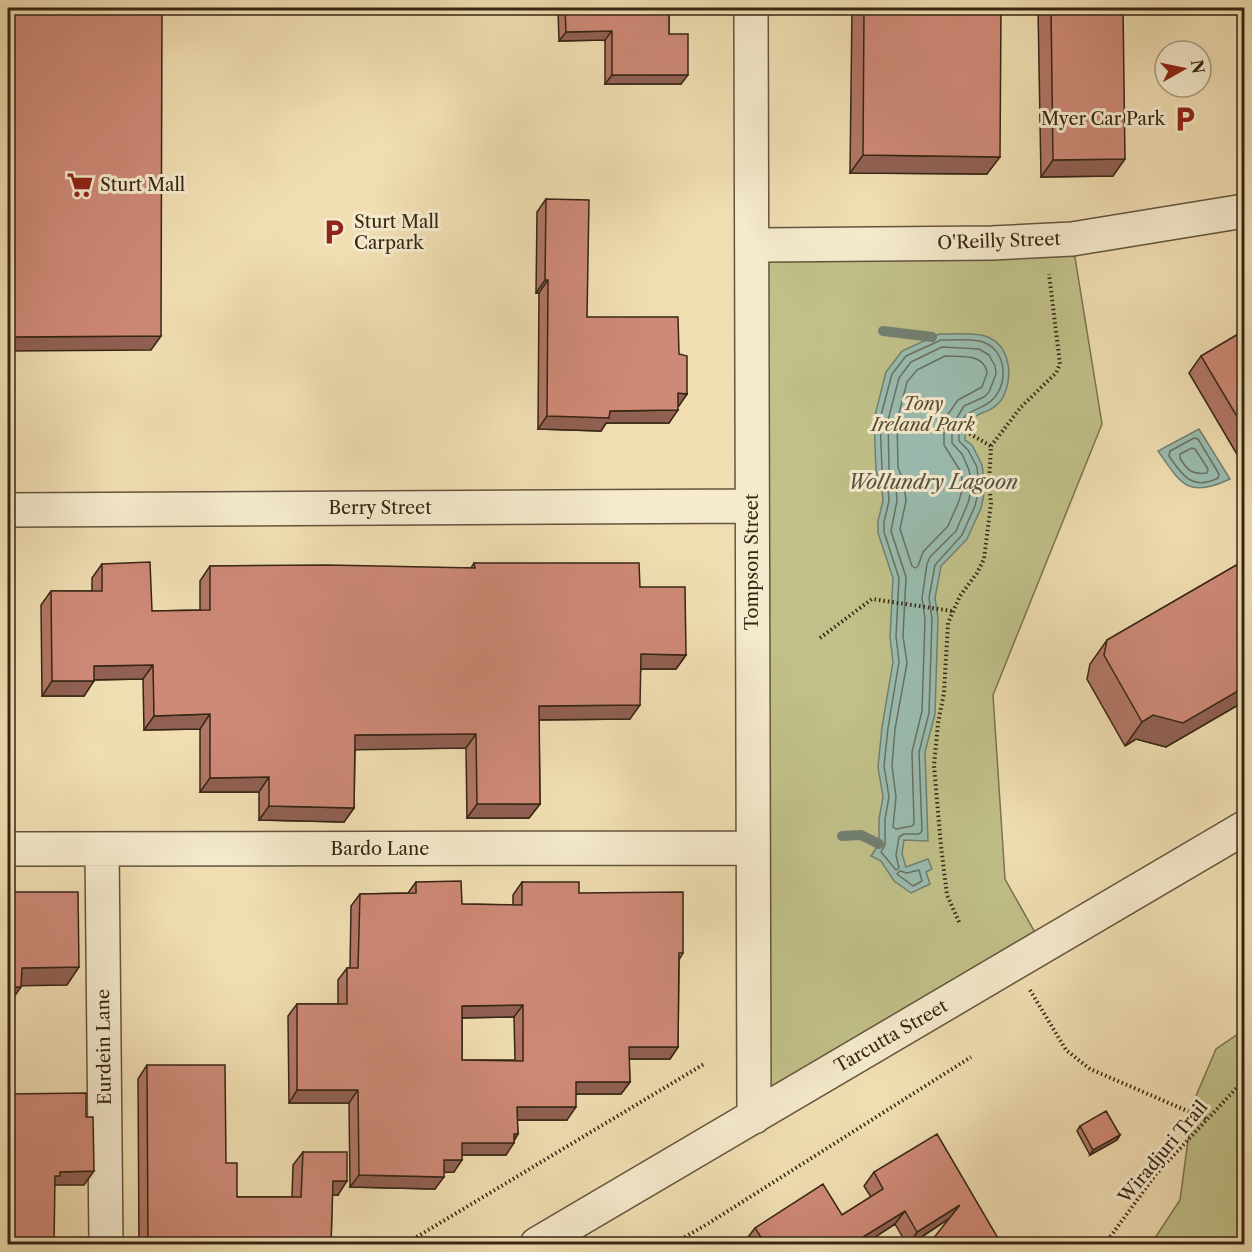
<svg xmlns="http://www.w3.org/2000/svg" width="1252" height="1252" font-family="'Libre Caslon Text',serif">
<rect width="100%" height="100%" fill="#f0deb2"/>
<filter id="stains"><feTurbulence type="fractalNoise" baseFrequency=".00333" numOctaves="4"/><feColorMatrix values="0 0 0 0 .2 0 0 0 0 .09 0 0 0 0 .02 0 0 0 .5 -.17"/></filter>
<radialGradient id="worn" r=".72"><stop offset=".6" stop-color="#630" stop-opacity="0"/><stop offset="1" stop-color="#630" stop-opacity=".3"/></radialGradient>
<!-- green -->
<path fill="#c0c088" stroke="#7b734e" stroke-width="1.5" d="M1072,239L1102,424L993,695L1005,879L1042,945L753,1113L752,245Z
M1244,1030V1244H1151L1180,1200L1193,1103L1216,1049Z"/>
<!-- water -->
<path fill="#9abcb0" stroke="#728072" stroke-width="1.5" d="M939,334C952,334 968,333 981,335C1010,341 1015,376 1002,399C989,419 964,407 965,440L972,445L982,465L985,489L981,508L967,539L941,566L935,598L938,618L935,714L925,752L928,841L904,840L902,854L906,867L928,859L932,869L926,872L930,884L911,893L894,881L881,861L871,856L879,844V819L883,797L878,767L882,727L893,662L890,637L893,578L878,533V521L883,501L882,489L876,471L874,419L886,372L902,351Z
M1199,429L1230,479C1188,499 1181,484 1158,451Z"/>
<g fill="none" stroke-linecap="round" stroke-linejoin="round">
<!-- shore -->
<path stroke="#687162" stroke-width="1.5" d="M941,340C953,340 967,339 979,341C1005,346 1010,380 994,398C978,416 957,404 959,441L968,450L977,467L979,488L975,506L962,535L935,565L929,598L932,618L929,713L919,752L922,831L919,834H904L899,837L896,855L899,868L896,870L881,852L885,845V819L889,797L884,766L888,728L899,662L896,636L899,578L884,532V522L889,501L888,488L882,470L880,419L892,374L906,356Z
M942,347L979,349L989,355L995,366L996,374L989,392L984,397L964,406L952,426V443L962,454L969,470L972,487L968,503L956,531L930,557L927,564L922,598L925,619L922,711L912,752L914,824L912,826L896,829L893,827L896,797L892,766L895,729L907,663L903,636L906,577L891,531L897,501L896,486L889,469L888,420L899,378L911,362Z
M945,356C960,357 985,353 987,373L982,387L958,400L944,420V445L961,472L963,487L959,501L948,526L923,552L918,566L915,568L912,566L900,529L906,501L904,484L898,467L897,421L907,382L917,370Z
M1194,438L1198,439L1219,474L1218,478C1192,491 1182,475 1169,456L1170,451Z
M1192,448L1195,449L1208,469L1207,473C1192,475 1187,470 1180,458V454Z
M919,870L922,881L913,886L897,874L900,871L907,873Z"/>
<!-- stream -->
<path stroke="#728072" stroke-width="10" d="M883,331L932,337
M842,836L861,835L879,844"/>
<!-- minor casing -->
<g stroke="#64543c" stroke-width="36">
<path id="minor" d="M751,8L754,1117
M752,245L992,243L1072,239L1244,211
M8,510L752,506
M8,849L753,848
M102,849L106,1244
M537,1244L1244,828"/>
</g>
<!-- path -->
<path stroke="#362614" stroke-width="4" stroke-dasharray="1.5 3" stroke-linecap="butt" d="M939,428L965,431L991,446
M820,638L872,599L952,611
M959,922L947,895L941,846L934,766L938,723L944,693L948,623L960,596L977,573L984,559L991,503L989,483L991,446L1021,407L1056,373L1060,364L1049,274
M1030,990L1066,1050L1090,1069L1206,1119
M405,1244L704,1064
M673,1244L709,1223L971,1057
M1105,1244L1156,1174L1244,1080"/>
<!-- minor -->
<use href="#minor" stroke="#f5eacd" stroke-width="33"/>
</g>
<!-- wall -->
<path fill="#b17666" stroke="#362614" stroke-width="1.5" fill-rule="evenodd" d="M558,8H669V34L681,84H605V40L559,41Z
M852,8H1001L987,174L850,173Z
M1038,8H1123L1113,176L1041,177Z
M546,199L587,317L679,354L687,394L678,406L669,423H606L601,431L538,429L539,293H536L537,212Z
M1245,330V468L1189,373L1201,356Z
M1245,560V701L1166,747L1136,739L1125,746L1087,679L1090,664L1107,640Z
M474,563L640,587L686,655L676,669H641L630,719L539,720L540,804L529,818H467L466,748L355,749L354,808L344,822L259,820V792H200V729L144,730L143,679L94,680L84,696H42L41,605L51,591H92V578L102,564L152,611L200,610V581L210,566L471,568Z
M416,882L462,904L513,905V895L522,882L579,893L683,953L679,960L678,1047L670,1059H629L630,1082L621,1094H576L567,1120H517L518,1134L506,1155H462L454,1172H444L435,1189L350,1187L349,1103H289L288,1016L297,1004H338V980L347,968H350L351,906L360,894L408,893ZM514,1017L515,1060H462V1018Z
M147,1065L226,1163L237,1197H292L293,1165L303,1152L338,1195H332L331,1245H139L138,1079Z
M1080,1126L1120,1135L1117,1140L1090,1155L1077,1131Z
M874,1172L947,1220L910,1245H907L895,1224L863,1245H748L745,1241L755,1228L842,1215L871,1197L864,1186Z"/>
<!-- shaded-wall -->
<path fill="#906053" stroke="#362614" stroke-width="1.5" d="M612,31L605,40L559,41L566,32Z
M612,75H688L681,84H605Z
M863,155L1000,157L987,174L850,173Z
M1125,159L1113,176L1041,177L1053,160Z
M545,280H548L539,293H536Z
M161,336L151,350L8,351V337Z
M678,393L687,394L679,406H669Z
M678,410L669,423H606L601,431L538,429L547,416L610,411Z
M641,654L686,655L676,669H631Z
M153,665L143,679L84,680L94,666Z
M52,681H94L84,696H42Z
M1245,687V701L1166,747L1136,739L1125,746L1142,722L1153,715Z
M640,705L630,719L529,720L539,706Z
M210,714L200,729L144,730L154,716Z
M476,734L466,748L345,750L355,735Z
M269,777L259,792H200L210,778Z
M477,804H540L529,818H467Z
M269,806L354,808L344,822L259,820Z
M79,967L67,985L9,986L22,968Z
M8,987H21L9,1004H8Z
M523,1005L514,1017L453,1018L462,1006Z
M629,1047H678L670,1059H621Z
M576,1082H630L621,1094H567Z
M297,1090H358L349,1103H289Z
M517,1107H576L567,1120H509Z
M514,1134H518L511,1143H514L506,1155H454L462,1143Z
M1120,1135L1117,1140L1090,1155L1093,1150Z
M444,1160H462L454,1172L435,1173Z
M94,1171L84,1185H54L55,1176L60,1172Z
M359,1175L444,1177L435,1189L350,1187Z
M333,1181H347L338,1195H323Z
M960,1205L950,1218L909,1245L917,1232Z
M905,1211L895,1224L863,1245H855L858,1240Z"/>
<!-- building -->
<path fill="#ce8977" stroke="#362614" stroke-width="1.5" fill-rule="evenodd" d="M8,8H162L161,336L8,337Z
M565,8H669V34H688V75H612V31L566,32Z
M864,8H1001L1000,157L863,155Z
M1051,8H1123L1125,159L1053,160Z
M546,199L589,200L587,317H678L679,354L687,356V394L678,393V410L610,411L609,418L547,416L548,280H545Z
M1245,330V430L1201,356Z
M1245,560V687L1183,723L1153,715L1142,722L1104,655L1107,640Z
M150,562L152,611L210,610V566L327,565L475,568L474,563H639L640,587H685L686,655L641,654L640,705L539,706L540,804H477L476,734L355,735L354,808L269,806V777L210,778V714L154,716L153,665L94,666V681H52L51,591H102V564Z
M461,881L462,904L522,905V882H579V893L683,892V953H679L678,1047H629L630,1082H576V1107H517L518,1134H514V1143H462V1160H444V1177L359,1175L358,1090H297V1004H347V968H358L360,894L416,893V882ZM523,1005V1061L462,1060V1006Z
M8,892H78L79,967L22,968L21,987H8Z
M147,1065H225L226,1163H237V1197H301L303,1152H347V1181H333L331,1245H148Z
M86,1093V1117H93L94,1171L60,1172V1176H55L54,1245H8V1094Z
M1106,1111L1120,1135L1093,1150L1080,1126Z
M937,1134L1002,1245H928L960,1205L917,1232L905,1211L858,1240L861,1245H766L755,1228L823,1184L842,1215L883,1189L874,1172Z"/>
<!-- icons -->
<defs>
<g id="parking-bare" transform="scale(2.07)"><path d="M-3.5-5.5H1a3.5 3.5 0 0 1 0 7H-1V5.5H-3.5ZM-1-3.4V-.6H.8a1.4 1.4 0 0 0 0-2.8Z" fill="#8f2418" stroke="#f5eacd" stroke-width="2.5" paint-order="stroke"/></g>
<g id="supermarket-bare" transform="scale(2.07)"><path d="M-6-5.5h2.5l.6 2H6L4.5 2H-2.5L-4.4-4H-6ZM-1.5 3.2a1.3 1.3 0 1 0 .1 0ZM3 3.2a1.3 1.3 0 1 0 .1 0Z" fill="#8f2418" stroke="#f5eacd" stroke-width="2.5" paint-order="stroke"/></g>
</defs>
<g fill-rule="evenodd">
<use href="#parking-bare" x="1185" y="119"/>
<use href="#supermarket-bare" x="80" y="185"/>
<use href="#parking-bare" x="334" y="232"/>
</g>
<g text-anchor="middle" stroke-width="6" stroke-linejoin="round" paint-order="stroke">
<!-- poi labels -->
<g font-size="18" fill="#362614" stroke="#f5eacd" text-anchor="start">
<text x="1165" y="125" text-anchor="end">Myer Car Park</text>
<text x="100" y="191">Sturt Mall</text>
<text x="354" y="228">Sturt Mall<tspan x="354" dy="21">Carpark</tspan></text>
</g>
<!-- street labels -->
<g font-size="18" fill="#362614" stroke="#f5eacd">
<text transform="translate(999 241) rotate(-2)" y="6">O'Reilly Street</text>
<text x="380" y="514">Berry Street</text>
<text transform="translate(752 562) rotate(-90)" y="6">Tompson Street</text>
<text x="380" y="855">Bardo Lane</text>
<text transform="translate(891 1036) rotate(-30)" y="6">Tarcutta Street</text>
<text transform="translate(104 1047) rotate(-91)" y="6">Eurdein Lane</text>
<text transform="translate(1163 1152) rotate(-50)" y="6">Wiradjuri Trail</text>
</g>
<!-- park labels -->
<g font-size="18" font-style="italic" fill="#584c31" stroke="#f5eacd">
<text x="923" y="410">Tony<tspan x="923" dy="21">Ireland Park</tspan></text>
</g>
<!-- water labels -->
<g font-size="20" font-style="italic" fill="#545343" stroke="#f5eacd">
<text x="933" y="489">Wollundry Lagoon</text>
</g>
</g>
<!-- margin -->
<rect width="1252" height="1252" fill="none" stroke="#f0deb2" stroke-width="30"/>
<rect x="9" y="9" width="1234" height="1234" fill="none" stroke="#362614" stroke-width="3"/>
<rect x="15" y="15" width="1222" height="1222" fill="none" stroke="#362614" stroke-width="1.5"/>
<!-- north arrow -->
<g transform="translate(1183 69) rotate(81)"><circle r="28" fill="#f5eacd" stroke="#a99c83" stroke-width="1.5"/>
<path d="M0-4.5L10 22L0 15L-10 22Z" fill="#8f2418"/>
<text y="-9" font-size="16" font-weight="bold" text-anchor="middle" fill="#362614">N</text>
</g>
<rect width="100%" height="100%" filter="url(#stains)"/>
<rect width="100%" height="100%" fill="url(#worn)"/>
</svg>
